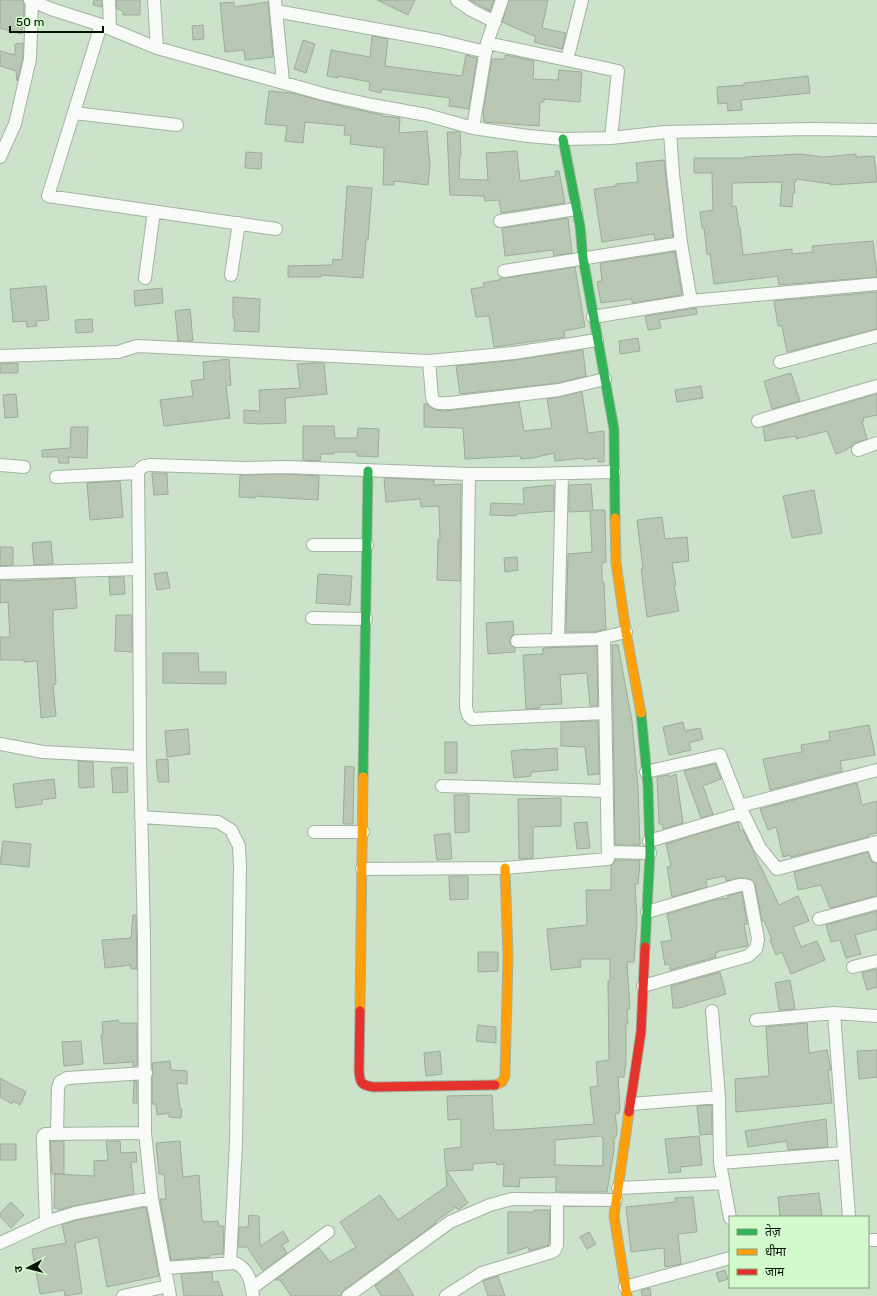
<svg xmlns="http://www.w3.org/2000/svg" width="877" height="1296" font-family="Rubik,'Noto Sans Devanagari',sans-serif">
<rect width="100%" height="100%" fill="#cde2ca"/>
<!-- building -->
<path fill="#b8c8b5" stroke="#9cac99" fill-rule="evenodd" d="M0,0H23L24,5V22L21,34L0,28Z
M94,0H102V7L93,5Z
M116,0H140V15H123V11L117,9Z
M377,0H415L408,15Z
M470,0H494L490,11Z
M509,0H548L542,28L566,33L562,49L534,42L536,37L502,22Z
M234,2V7L268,2L273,57L245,60L244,50L225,52L220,3Z
M203,25L204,39L193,40L192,26Z
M372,36L388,39L385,66L462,76L466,55L477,58L469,109L449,106L450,98L382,89L381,93L369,90L370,82L338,76V78L327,76L331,50L370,57Z
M303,40L315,44L306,73L294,69Z
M23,43V58L17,81L16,71L0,66V51L15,55V44Z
M505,55L534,61L533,79L558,80L559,70L582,72L580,102L544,99V102H540L539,126L484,122L483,111L492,59H505Z
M808,76L810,93L741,100L742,110L728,111L727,103L718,104L717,87L744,85V83Z
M269,91L292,93L345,107L382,115V116L400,118L399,133L427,131L430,166L428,185L394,181V185H383L384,148L350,144L351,135H344L345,126L305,122L303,143L285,141L287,126L265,124Z
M447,132H460L461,155H460L459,179L488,180L486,153L517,151L520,181L556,176L555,171H559L565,203L501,213L499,200L485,201L484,196L450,195Z
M246,152L262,153L261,169L245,168Z
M801,154L823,157L856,154V157L874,156L877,182L831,185V184L796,179V182H794L795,193H793L792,207L780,206L782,182L732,183V207L736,206L739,227H740L743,255L792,249V254L813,252L812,246L873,241L877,277L779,285L778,276L714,284L710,254H707L704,228H702L700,212L713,210L712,173H694V158H745V157Z
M664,160L673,237L655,240L654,234L602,242L594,189L616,186V184L638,182L636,163Z
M347,186L372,188L368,240H366L363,278L321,275V277H288V266L332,265L333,259L342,260Z
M568,218L572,253L554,256L553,250L505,256L502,228Z
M675,252L682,295L632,303V299L601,303L597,282L602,281L600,263Z
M575,267L585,327L564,331L565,337L494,347L489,316L476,317L471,289L484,287L483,283L499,280V279Z
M46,286L49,320L36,321L37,326L27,327L26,321L13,322L10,289Z
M162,288L163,303L135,306L134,291Z
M877,292V329L787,352L782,326H778L774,301Z
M233,297L260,299L259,332L234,331L235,319L233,318Z
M696,308L697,314L659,320L661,328L648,330L645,316Z
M190,309L193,341H178L175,311Z
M92,319L93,332L76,333L75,320Z
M638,338L640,351L620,354L619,341Z
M583,350L586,376L558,383L460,394L456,366L515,360Z
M229,359L231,385L226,386L230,418L164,426L160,400L193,396L191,381L204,379L203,362Z
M18,363V373H0V364Z
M313,363H324L327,394L285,398L286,423L261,424L244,423V410L260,411L259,390L300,388L297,364Z
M791,373L800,401L772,409L764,381Z
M701,386L703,398L677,402L675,390Z
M582,392L588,433L604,431V462H598V458L584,460V458L555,461L554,453L533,458L521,459L520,456L465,459L463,428L424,427V404H427L435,410L445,411L519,402L524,431L552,428L547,399Z
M16,394L18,417L5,418L3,395Z
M877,394V415L863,418L864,421H862L867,439L855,443L851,447L846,449L847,450L836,454L827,431L796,439V436L765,441L763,427Z
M303,426H334L335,438H357L358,428L379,429L378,457L357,456V452H334V454H321L320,461L303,460Z
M71,427H88L87,458L68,457L69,463H59L58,457H42V450L70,448Z
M152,473H167L168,494L154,495Z
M286,474L319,476L318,500L255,496V498L239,497L240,475Z
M384,478L434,480V485L461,484L460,581L437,580L438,539H440L439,506L421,507L420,499L386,502Z
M120,481L123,517L90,520L87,483Z
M591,484L593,510H605L606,562L602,563V582H604L606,629L595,632H566L568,554L592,552L590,511L569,512V485Z
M553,485L554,486V511L516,514V516L490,515L491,503L524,504L523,488Z
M814,490L822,533L792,538L783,496Z
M662,517L665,539L687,537L689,561L672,563L676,585H674L679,611L647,617L641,569H643L637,520Z
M51,541L53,564L34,565L32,543Z
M0,547H13V565L0,566Z
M517,557L518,570L505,572L504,558Z
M167,572L170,588L157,590L154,574Z
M318,574L352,576L350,605L316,603Z
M109,577H124L125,594L110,595Z
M75,578L77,608L53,610V627L56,684L53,685L56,716L41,718L37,661L24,662V660H0V637H10L8,602L0,603V580H14V581Z
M116,615H132V652L115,651Z
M513,621L514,634L511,637L510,642L511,645L515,648V652L488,654L486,623Z
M612,645H618L632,721L638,787L640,845H615Z
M597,646L598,706H590L587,673L560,675L562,704L540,705V708L526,709L523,655L543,654V648Z
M163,653H198L199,672H226V684L163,683Z
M598,721L599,774L588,775L585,747L561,746V722Z
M683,722L685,731L700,728L703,739L689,743L691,750L669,755L663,727Z
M869,725L875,755L840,761L842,771L770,790L763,759L802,752L801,745L830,740L829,732Z
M188,729L190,754L167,757L165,731Z
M445,742H457V773H445Z
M557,748L558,770L531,772V776L514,778L511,751L528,749V750Z
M168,759L169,782H158L156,760Z
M78,761L93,762L94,787L79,788Z
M715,764L721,779L703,786L713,814L701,818L684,771Z
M345,766L354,767L353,824H343Z
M127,767L128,792L113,793L111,768Z
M676,774L683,823L663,829L662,824H659V822L657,777L669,775V777Z
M54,779L56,798L42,800V804L16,808L13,784Z
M857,783L862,805L877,801V833L868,835V837L791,857L790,855L783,857L776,827L768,830L760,809Z
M454,795H469V832L455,833Z
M561,798V826L533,827V858L519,859L518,799Z
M587,822L590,848L577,849L574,823Z
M738,822L740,830H743L779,905L798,896L809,921L793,927L801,947L817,941L825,960L791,974L782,952L776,955L770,940L772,939L764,921H762L755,884L750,879L740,878L726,881L725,876L706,880L707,887L672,897L667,867L671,866L666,844Z
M450,833L452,859L437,860L434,835Z
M3,841L31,844L29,867L0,864Z
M868,852L872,862L877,863V896L830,908L821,885L798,890L794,872Z
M615,860H640L638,884H635L637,921L634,962H627L630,1009H627L628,1024H626V1062L624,1077H618L620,1107L619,1113L615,1114L617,1129L616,1137H614V1150L607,1192H556V1177L520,1178L519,1187L503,1186L504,1164L497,1165L496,1162L473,1164V1170L447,1171L468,1203L458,1210L456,1207L435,1222L436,1223L344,1290L341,1296H291L280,1280H275L319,1248L330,1262L356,1247L340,1222L380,1195L398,1220L447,1186L444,1149L461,1147V1119L448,1120L447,1096L492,1095L494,1130H510L594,1124L590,1087L598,1086L596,1062L609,1060L608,981L610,980V959H580L581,967L551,970L547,929L587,925L586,890H611V866L614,863ZM601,1136L602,1138H603V1166L555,1165V1140Z
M449,876H468V899L450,900Z
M742,892L747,924H744L748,946L720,951L715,953L716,957L670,970V964L665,965L661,942L672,940L667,914L714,900L728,898V896Z
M877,911V929L855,935L861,954L846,958L840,940L831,942L826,925Z
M133,915H136L137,969H131V965L105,968L102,940L131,938Z
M478,952H498V971L478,972Z
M877,969V987L867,990L862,973Z
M720,972L726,994L679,1008H673L671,986Z
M790,980L795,1009L779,1010L775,983Z
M118,1020L119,1023H137V1066H133V1062L104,1064L101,1035H103L102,1022Z
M807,1023L809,1053L827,1050L831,1070H828L832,1103L736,1112L735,1079L769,1076L766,1027Z
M478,1025L496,1027V1043L476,1041Z
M81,1041L83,1064L64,1066L62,1042Z
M877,1050V1077L859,1079L857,1051Z
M440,1051L442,1074L426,1076L424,1053Z
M170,1061L171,1070L187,1071V1084L177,1083L180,1108L182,1109L181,1118L169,1117V1113L157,1115L156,1104H152V1077L153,1073L152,1063Z
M0,1078L26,1092L20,1105L13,1101L12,1104L0,1097Z
M134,1081H137V1103H133Z
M712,1105V1134L700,1135L697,1106Z
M826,1119L828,1147L788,1150L787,1141L748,1147L745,1131Z
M699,1136L702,1165L680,1167L681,1172L669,1173L665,1139Z
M50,1141H64V1174H52Z
M106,1141H120L121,1153L136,1152L137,1162H131L134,1194L74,1206L58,1210V1208H54L55,1174L94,1176V1161L108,1160Z
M180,1141L183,1177L199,1175L202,1220H203L204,1222L218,1221L219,1226H224L223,1254L210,1255V1257L171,1260L160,1199H166L164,1174H159L156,1143Z
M0,1144H16V1160H0Z
M819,1193L822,1217H780L778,1197Z
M693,1197L697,1232L678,1234L681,1264L665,1267L664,1248L631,1252L626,1207L676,1202L675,1198Z
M11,1202L24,1215L11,1228L0,1216V1213Z
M146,1207L159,1276L107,1287L98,1237L75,1243L82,1293L65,1296L64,1290L40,1294L32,1249L66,1243L62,1225L77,1220Z
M534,1210H550L549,1245L529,1251L528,1247L508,1254V1212H534Z
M249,1215L259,1216L260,1246L283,1231L289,1241L282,1245L287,1253L263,1271L247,1247H238L239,1227H248Z
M589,1232L596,1244L587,1249L580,1237Z
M398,1269L414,1296H381L375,1286Z
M725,1270L728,1279L719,1282L716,1273Z
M212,1272L213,1283L218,1281L223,1296H184L181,1274Z
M498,1276L505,1296H488L483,1281Z
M650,1288L651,1296H642L641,1290Z"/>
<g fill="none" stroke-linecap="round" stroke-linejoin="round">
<!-- street casing -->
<g stroke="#a3b3a1" stroke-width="14">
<path id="street" d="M30,0L51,9L101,25L157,48L327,95L372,105L427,115L473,128L528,136L563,139L611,138L665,132L812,129L877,130
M109,0L110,28
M154,0L157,48
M275,0L283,82
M457,0L471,10L495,22
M276,11L440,41L486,52
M101,25L48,196L276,229
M487,43L502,0
M567,60L582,0
M74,113L177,125
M473,128L487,43L618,71L611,138
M670,132L673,174L681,243
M0,157L15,124L30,59L32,1
M500,221L576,209
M504,271L681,243L691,301L593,317
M231,275L239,223
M145,278L154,211
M691,301L877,284
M0,356L118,352L137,346L429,361L514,353L597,340
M429,361L432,397C434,405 443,403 450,403L559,390L605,379
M780,362L877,336
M758,421L877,386
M858,450L877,443
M0,465L24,467
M469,474L466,707L468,715L472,719L605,713
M56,477L138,473
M313,545H367
M139,569L140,757
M0,573L139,569L138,473C141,466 144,466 150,465L243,468L286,467L469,474H530L614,472
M312,618L366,619
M558,640L562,474
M517,641L596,639L626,632
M0,744L43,752L140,757L144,938L145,1133L152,1198L170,1296
M646,772L720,755L740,806
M442,786L607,791
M743,813L740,806L877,770
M141,817L218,822L231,830L239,846L240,866L236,1142L230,1263
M314,832H363
M649,841L743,813L760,848L777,869L877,842
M872,843L877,856
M608,852L650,853
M362,869L505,868L608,859L604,637
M819,919L877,903
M853,967L877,961
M643,986L748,956L756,949L758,939L748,886C742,884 738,885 732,887L647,912
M712,1011L719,1097
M756,1020L834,1013
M631,1104L719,1097L720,1163L844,1153
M57,1133L58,1088L60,1082L67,1078L146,1073
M720,1163L730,1218
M618,1188L724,1183
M849,1217L834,1013L877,1016
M46,1222L43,1143V1136L45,1134L145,1133
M868,1240H877
M0,1243L46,1222L75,1213L152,1198
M165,1268L235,1263C249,1269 251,1282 253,1296
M625,1287L730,1258
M252,1288L328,1232
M123,1296L168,1286
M348,1296L450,1222L490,1205L512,1199L616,1200
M446,1296L482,1273L552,1252L555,1250L557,1245V1199"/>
</g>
<!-- fast casing -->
<g stroke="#a3b3a1" stroke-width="11">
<path id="fast" d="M563,139L580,226L583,258L614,429L615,518
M641,713L648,786L650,853L645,947
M363,777L368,471"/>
</g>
<!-- slow casing -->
<g stroke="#a3b3a1" stroke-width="11">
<path id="slow" d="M615,518L616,563L626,632L641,713
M360,1011L363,777
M495,1085L502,1082L505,1076L508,956L505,868
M627,1296L614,1216L629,1112"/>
</g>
<!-- jam casing -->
<g stroke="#a3b3a1" stroke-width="11">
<path id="jam" d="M360,1011L359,1071C360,1083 361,1085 373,1087L495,1085
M629,1112L641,1032L645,947"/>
</g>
<!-- street -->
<use href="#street" stroke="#f8fbf7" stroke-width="12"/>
<!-- fast -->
<use href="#fast" stroke="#30b455" stroke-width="9"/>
<!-- slow -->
<use href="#slow" stroke="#ff9f0a" stroke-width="9"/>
<!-- jam -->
<use href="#jam" stroke="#e5322d" stroke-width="9"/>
</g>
<!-- legend -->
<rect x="729" y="1216" width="140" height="72" fill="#d2facc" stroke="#809d7c"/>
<rect x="737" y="1229" width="20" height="6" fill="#30b455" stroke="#809d7c"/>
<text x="765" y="1236" font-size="12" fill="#051204">तेज़</text>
<rect x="737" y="1249" width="20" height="6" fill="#ff9f0a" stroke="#809d7c"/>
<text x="765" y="1256" font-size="12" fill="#051204">धीमा</text>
<rect x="737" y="1269" width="20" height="6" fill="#e5322d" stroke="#809d7c"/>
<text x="765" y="1276" font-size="12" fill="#051204">जाम</text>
<!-- north arrow -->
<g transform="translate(28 1268) rotate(263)" stroke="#d2facc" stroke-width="3" paint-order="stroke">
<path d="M0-3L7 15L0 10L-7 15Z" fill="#051204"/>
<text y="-6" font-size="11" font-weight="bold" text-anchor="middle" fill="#051204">उ</text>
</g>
<!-- scale -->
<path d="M10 26v6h93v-6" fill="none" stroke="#051204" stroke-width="2"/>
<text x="16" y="26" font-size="12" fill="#051204" stroke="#d2facc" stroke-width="3" paint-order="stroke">50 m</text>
</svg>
